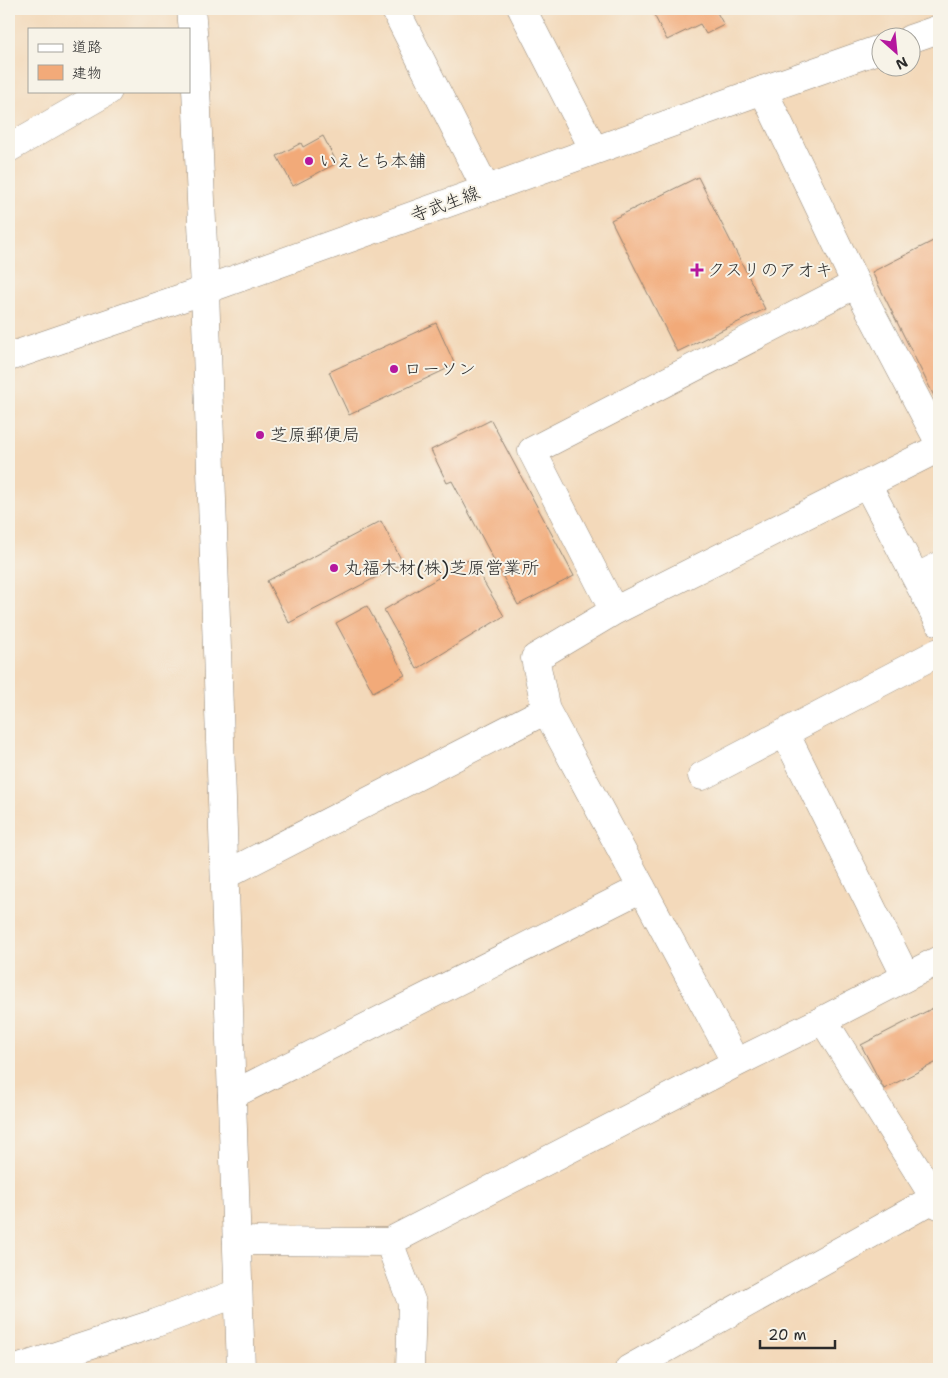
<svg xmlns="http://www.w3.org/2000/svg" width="948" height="1378" font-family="'Shantell Sans','Klee One',sans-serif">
<rect width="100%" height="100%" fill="#f7f3e8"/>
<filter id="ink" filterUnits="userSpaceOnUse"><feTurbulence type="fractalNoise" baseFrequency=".02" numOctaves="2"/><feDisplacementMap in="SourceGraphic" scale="10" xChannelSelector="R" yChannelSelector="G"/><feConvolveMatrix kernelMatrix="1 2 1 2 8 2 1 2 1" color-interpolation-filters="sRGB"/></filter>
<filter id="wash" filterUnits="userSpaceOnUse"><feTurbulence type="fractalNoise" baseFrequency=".0096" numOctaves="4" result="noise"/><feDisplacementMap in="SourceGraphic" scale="20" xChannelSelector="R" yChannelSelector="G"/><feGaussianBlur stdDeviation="1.12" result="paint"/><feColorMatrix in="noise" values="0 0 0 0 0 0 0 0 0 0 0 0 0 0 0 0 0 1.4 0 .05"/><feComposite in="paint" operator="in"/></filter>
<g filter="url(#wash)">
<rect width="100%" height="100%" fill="#f3d9ba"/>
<g id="blocks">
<!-- building -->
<path fill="#f2aa79" d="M651,9H715L724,25L706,34L700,24L667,40Z
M323,136L337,163L293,186L277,156L301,143L303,147Z
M698,177L765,309L677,352L611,220Z
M939,238V406L872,272Z
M436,323L455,365L349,415L329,372Z
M491,420L574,576L518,605L452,481L447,483L431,450Z
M381,521L403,563L289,623L267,581Z
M470,559L504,616L417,669L384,610Z
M367,606L405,675L373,692L336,623Z
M935,1007L939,1017V1027L938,1028L939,1031V1061L884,1089L861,1045Z"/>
</g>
</g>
<g filter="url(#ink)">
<use href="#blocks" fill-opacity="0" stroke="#8f8272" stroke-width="1"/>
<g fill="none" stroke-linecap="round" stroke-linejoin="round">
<!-- minor casing -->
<g stroke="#8f8272" stroke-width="29">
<path id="minor" d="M395,9L486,189
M522,9L594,150
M763,90L856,284L939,442
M867,484L939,622
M916,578L939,566
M614,611L532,451L856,284
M785,733L906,977
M702,776L939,652
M225,875L546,710
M823,1020L939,1205
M736,1063L546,710L535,658L614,611L939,448
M232,1095L642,888
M237,1241L389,1242L736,1063L823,1020L939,960
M389,1242L412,1303L410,1369
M16,1369L156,1323L238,1293
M629,1369L935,1198"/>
</g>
<!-- tertiary casing -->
<g stroke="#8f8272" stroke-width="29">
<path id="tertiary" d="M191,9L194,43L205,290L241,1369
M9,148L108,91"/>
</g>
<!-- secondary casing -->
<g stroke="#8f8272" stroke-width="29">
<path id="secondary" d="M910,39L939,29
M9,357L205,290L763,90L880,49"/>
</g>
<!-- minor -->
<use href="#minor" stroke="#fff" stroke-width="28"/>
<!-- tertiary -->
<use href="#tertiary" stroke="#fff" stroke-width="28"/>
<!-- secondary -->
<use href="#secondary" stroke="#fff" stroke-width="28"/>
</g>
</g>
<!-- markers -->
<g fill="#b5179e" stroke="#f7f3e8" stroke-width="2">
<circle cx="309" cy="161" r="5"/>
<path d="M694.5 262.5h5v5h5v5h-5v5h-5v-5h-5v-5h5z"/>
<circle cx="394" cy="369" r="5"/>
<circle cx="260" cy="435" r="5"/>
<circle cx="334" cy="568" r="5"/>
</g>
<g text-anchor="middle" stroke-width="4" stroke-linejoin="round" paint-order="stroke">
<!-- poi labels -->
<g font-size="18" fill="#2b2b2b" stroke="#f7f3e8" text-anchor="start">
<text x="319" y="167">いえとち本舗</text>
<text x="707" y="276">クスリのアオキ</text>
<text x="404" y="375">ローソン</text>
<text x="270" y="441">芝原郵便局</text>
<text x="344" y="574">丸福木材(株)芝原営業所</text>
</g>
<!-- street labels -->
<g font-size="18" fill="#2b2b2b" stroke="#f7f3e8">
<text transform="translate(445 204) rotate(-20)" y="6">寺武生線</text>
</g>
</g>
<!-- margin -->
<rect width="948" height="1378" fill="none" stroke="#f7f3e8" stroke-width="30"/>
<!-- legend -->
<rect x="28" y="28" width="162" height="65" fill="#f7f3e8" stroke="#a5a39c"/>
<rect x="38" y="44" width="25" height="8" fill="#ffffff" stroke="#a5a39c"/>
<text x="72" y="52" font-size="15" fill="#2b2b2b">道路</text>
<rect x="38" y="65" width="25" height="15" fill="#f2aa79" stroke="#a5a39c"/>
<text x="72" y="78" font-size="15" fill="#2b2b2b">建物</text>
<!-- north arrow -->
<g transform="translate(896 52) rotate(153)"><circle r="24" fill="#f7f3e8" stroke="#a5a39c"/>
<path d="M0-4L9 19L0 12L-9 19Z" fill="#b5179e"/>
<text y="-8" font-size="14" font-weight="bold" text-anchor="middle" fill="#2b2b2b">N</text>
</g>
<!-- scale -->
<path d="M760 1340v8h75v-8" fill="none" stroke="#2b2b2b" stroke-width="2.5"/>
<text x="768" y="1340" font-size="15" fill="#2b2b2b" stroke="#f7f3e8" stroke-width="4" paint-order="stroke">20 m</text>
</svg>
